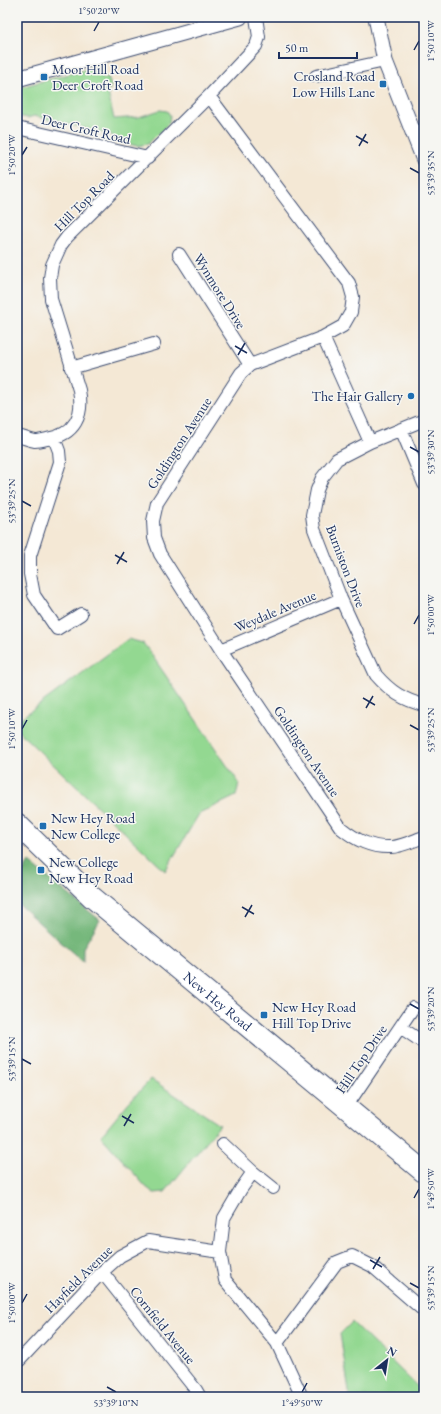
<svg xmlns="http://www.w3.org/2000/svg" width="441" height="1414" font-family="'EB Garamond',serif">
<rect width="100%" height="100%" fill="#f6f6f2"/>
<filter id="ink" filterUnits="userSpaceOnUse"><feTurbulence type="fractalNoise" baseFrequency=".025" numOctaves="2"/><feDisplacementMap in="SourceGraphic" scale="8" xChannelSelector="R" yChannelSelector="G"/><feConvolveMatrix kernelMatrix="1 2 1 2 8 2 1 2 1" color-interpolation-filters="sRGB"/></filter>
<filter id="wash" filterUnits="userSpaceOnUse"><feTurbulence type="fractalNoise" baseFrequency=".012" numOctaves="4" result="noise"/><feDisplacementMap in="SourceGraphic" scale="16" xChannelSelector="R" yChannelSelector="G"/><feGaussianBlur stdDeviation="0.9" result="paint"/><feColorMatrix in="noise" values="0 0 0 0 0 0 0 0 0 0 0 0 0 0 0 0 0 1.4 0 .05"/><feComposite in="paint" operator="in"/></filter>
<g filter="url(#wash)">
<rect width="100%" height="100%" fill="#f4e8d5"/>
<!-- green -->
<path fill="#93d891" stroke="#578478" d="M99,66L103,79L108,77L111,86L108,93L114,119L139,117L160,110L167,111L170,115L169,123L148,144L137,146L116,141L112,135L34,116L28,118L17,116V88Z
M128,639L143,643L149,651L239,783L236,796L199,814L165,871L17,730V721Z
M151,1079L220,1125L165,1192L154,1193L146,1187L101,1136L129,1102Z
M352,1322L424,1393V1397H350L340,1334Z"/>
<!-- forest -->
<path fill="#76b87b" stroke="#48746c" d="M29,862L100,920L83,948V962L17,903V881Z"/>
</g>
<g filter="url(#ink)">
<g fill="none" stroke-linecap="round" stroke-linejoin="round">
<!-- minor casing -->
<g stroke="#3c4b70" stroke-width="14">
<path id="minor" d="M316,76L385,61
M209,96L349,283L353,297L351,312L343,326L323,337L250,365L241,373L157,503L153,521L154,538L160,554L221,650L341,828C356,840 371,848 391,847C400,847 415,840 424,837
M17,128L148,158
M412,129L424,133
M179,254L250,365
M323,337L370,442
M71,368L154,344
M424,420L370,442L337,459L322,478L317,490L312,515L314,529L341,599L376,675C390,691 403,700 424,705
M401,429L424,484
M17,436C23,437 29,440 35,441C39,441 43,440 47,439C75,435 84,415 79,390L51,299L50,278L52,265L61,245L67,237L209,96L256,46L259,37L256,17
M54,438L59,451L60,462L30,556V574L34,595L57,629L81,614
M221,650L341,599
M400,1027L424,1043
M346,1107L413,1008
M223,1144L253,1172L273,1188
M253,1172L241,1189L224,1218L220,1252L225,1280L277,1343L302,1397
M102,1272L196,1390L200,1397
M277,1343L337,1262L352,1256L372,1266L424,1311
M17,1363L102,1272L120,1256L148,1241L220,1252"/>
</g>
<!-- tertiary casing -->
<g stroke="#3c4b70" stroke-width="17">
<path id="tertiary" d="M376,17L385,61L424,160
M17,79L240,17"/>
</g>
<!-- trunk casing -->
<g stroke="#3c4b70" stroke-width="23">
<g id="trunk">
<path id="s1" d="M17,824L92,897L424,1172"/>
</g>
</g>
<!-- minor -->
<use href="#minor" stroke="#fff" stroke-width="12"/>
<!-- tertiary -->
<use href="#tertiary" stroke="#fff" stroke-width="15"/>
<!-- trunk -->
<use href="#trunk" stroke="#fff" stroke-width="21"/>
</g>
</g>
<!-- ticks -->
<path fill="none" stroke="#1b2f5e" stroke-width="1.5" d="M94,31L99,22M414,50L419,41M356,136L368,143M359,146L366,134M22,155L27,147M410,168L419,173M235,346L247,353M238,355L245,343M410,447L419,452M22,501L31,506M115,555L127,562M117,564L124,552M414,624L419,615M363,698L375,705M366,708L373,696M410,725L419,730M22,729L27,720M242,907L254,914M245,917L252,905M410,1004L419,1009M22,1059L31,1064M122,1116L134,1123M124,1126L131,1114M414,1198L419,1189M370,1260L382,1267M373,1269L380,1257M410,1283L419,1288M22,1303L27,1294M107,1387L116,1392M302,1392L307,1383"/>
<!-- markers -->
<g fill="#1f6fb2" stroke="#f6f6f2" stroke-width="1.5">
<rect x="40" y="73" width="8" height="8" rx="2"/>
<rect x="379" y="80" width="8" height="8" rx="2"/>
<circle cx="411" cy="396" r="4"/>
<rect x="39" y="822" width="8" height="8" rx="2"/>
<rect x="37" y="866" width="8" height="8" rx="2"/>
<rect x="260" y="1011" width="8" height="8" rx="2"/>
</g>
<g text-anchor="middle" stroke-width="3" stroke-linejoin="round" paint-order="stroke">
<!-- poi labels -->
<g font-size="14" fill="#1b2f5e" stroke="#f6f6f2" text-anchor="start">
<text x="52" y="74">Moor Hill Road<tspan x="52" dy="16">Deer Croft Road</tspan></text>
<text x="375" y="81" text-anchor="end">Crosland Road<tspan x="375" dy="16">Low Hills Lane</tspan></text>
<text x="403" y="401" text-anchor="end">The Hair Gallery</text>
<text x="51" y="823">New Hey Road<tspan x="51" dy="16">New College</tspan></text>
<text x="49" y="867">New College<tspan x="49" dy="16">New Hey Road</tspan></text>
<text x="272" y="1012">New Hey Road<tspan x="272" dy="16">Hill Top Drive</tspan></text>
</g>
<!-- street labels -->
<g font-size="14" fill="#1b2f5e" stroke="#f6f6f2">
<text transform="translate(86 129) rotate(13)" y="5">Deer Croft Road</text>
<text transform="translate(84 201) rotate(-45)" y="5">Hill Top Road</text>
<text transform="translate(220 291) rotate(58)" y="5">Wynmore Drive</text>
<text transform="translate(179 443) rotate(-57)" y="5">Goldington Avenue</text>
<text transform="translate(346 566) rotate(69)" y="5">Burniston Drive</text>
<text transform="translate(275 611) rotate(-23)" y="5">Weydale Avenue</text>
<text transform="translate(307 751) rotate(56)" y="5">Goldington Avenue</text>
<text dy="5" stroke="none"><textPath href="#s1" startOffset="268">New Hey Road</textPath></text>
<text transform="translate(361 1059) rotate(-56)" y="5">Hill Top Drive</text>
<text transform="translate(78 1279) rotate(-45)" y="5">Hayfield Avenue</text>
<text transform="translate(163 1325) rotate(51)" y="5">Cornfield Avenue</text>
</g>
</g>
<!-- margin -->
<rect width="441" height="1414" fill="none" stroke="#f6f6f2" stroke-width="44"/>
<!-- north arrow -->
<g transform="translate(387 1360) rotate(30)" stroke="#f6f6f2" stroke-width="3" paint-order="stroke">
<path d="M0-3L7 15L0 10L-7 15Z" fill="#1b2f5e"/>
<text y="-6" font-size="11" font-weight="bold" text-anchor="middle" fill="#1b2f5e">N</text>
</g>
<!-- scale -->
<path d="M279 52v6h78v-6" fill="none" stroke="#1b2f5e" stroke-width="2"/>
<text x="285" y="52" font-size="12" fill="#1b2f5e" stroke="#f6f6f2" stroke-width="3" paint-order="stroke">50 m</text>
<rect x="22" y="22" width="397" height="1370" fill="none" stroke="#1b2f5e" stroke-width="1.5"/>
<g font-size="10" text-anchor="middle" fill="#1b2f5e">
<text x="99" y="14">1°50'20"W</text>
<text transform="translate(430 41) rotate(-90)" y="4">1°50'10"W</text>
<text transform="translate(11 155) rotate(-90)" y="4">1°50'20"W</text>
<text transform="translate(430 173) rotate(-90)" y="4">53°39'35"N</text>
<text transform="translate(430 452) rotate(-90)" y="4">53°39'30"N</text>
<text transform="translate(11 501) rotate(-90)" y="4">53°39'25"N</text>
<text transform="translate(430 615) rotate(-90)" y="4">1°50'00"W</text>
<text transform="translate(11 729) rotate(-90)" y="4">1°50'10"W</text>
<text transform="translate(430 730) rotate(-90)" y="4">53°39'25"N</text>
<text transform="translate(430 1009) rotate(-90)" y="4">53°39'20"N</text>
<text transform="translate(11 1059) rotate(-90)" y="4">53°39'15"N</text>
<text transform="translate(430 1189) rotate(-90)" y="4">1°49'50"W</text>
<text transform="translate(430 1288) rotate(-90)" y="4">53°39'15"N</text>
<text transform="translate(11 1303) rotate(-90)" y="4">1°50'00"W</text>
<text x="116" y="1406">53°39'10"N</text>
<text x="302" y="1406">1°49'50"W</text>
</g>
</svg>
